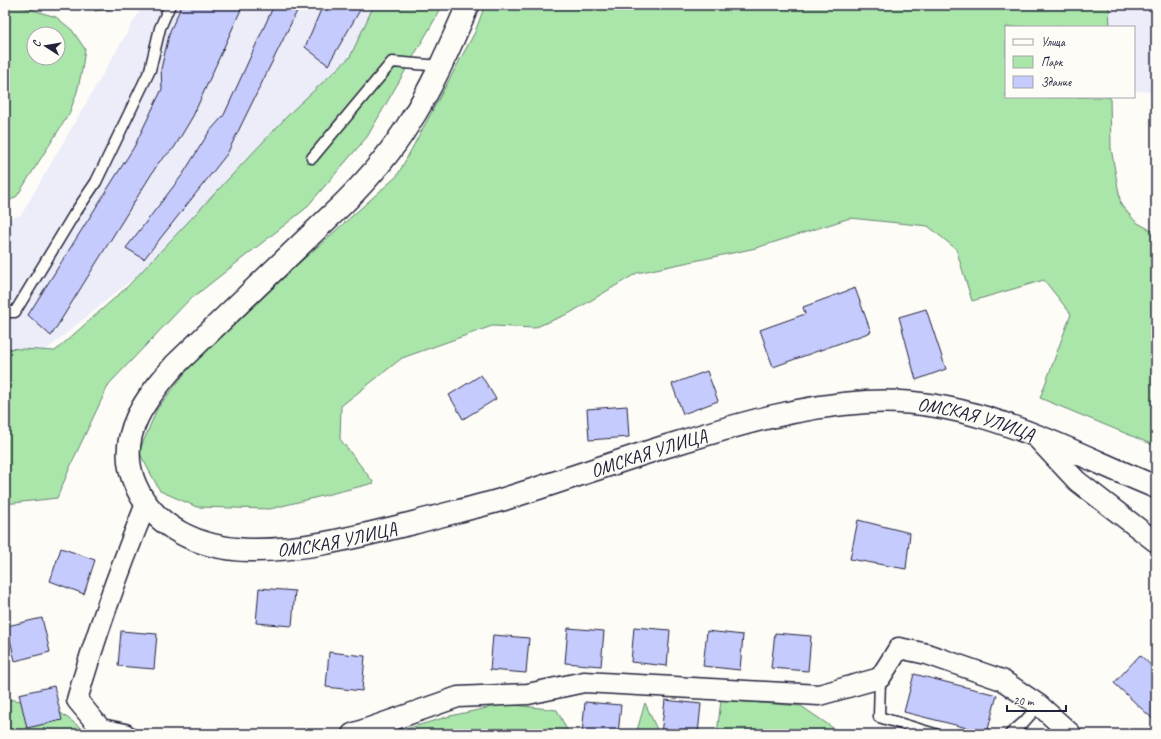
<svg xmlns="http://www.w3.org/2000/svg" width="1161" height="739" font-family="Caveat,sans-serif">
<rect width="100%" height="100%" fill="#fdfcf7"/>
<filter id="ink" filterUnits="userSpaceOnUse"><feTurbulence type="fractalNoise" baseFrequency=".025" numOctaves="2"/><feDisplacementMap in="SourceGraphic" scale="8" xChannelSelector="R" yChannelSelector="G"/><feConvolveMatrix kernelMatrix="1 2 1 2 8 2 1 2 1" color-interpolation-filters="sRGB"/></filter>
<g filter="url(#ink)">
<!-- built -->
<path fill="#ecedf9" d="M143,5H407L156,260L30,363L5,364V220L21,215Z
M1037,5H1156V92L1134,91V27H1043Z"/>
<!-- green -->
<path fill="#aae5aa" stroke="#668472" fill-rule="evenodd" d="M5,5H16L56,17L72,30L85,49L82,70L77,92L69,114L17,196L5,204ZM34,34H58V58H34Z
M89,5H120L117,8L95,11Z
M374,5H441L435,19L367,137L305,209L187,302L109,384L74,458L57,498L5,504V348L55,351L127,287L293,110L350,57Z
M485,5H1109L1110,27H1006V97H1110L1111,148L1121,205L1136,222L1156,233V446L1040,398L1071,314L1044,280L972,301L956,249L928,226L850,218L756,248L637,273L570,313L534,328L492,326L402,358L341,406L340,439L374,483L270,509L197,507L160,491L139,452L157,409L206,346L397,176L475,32Z
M5,699L49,704L85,731L92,734H5Z
M721,700L801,706L842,734H717Z
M645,703L659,734H636Z
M506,704L557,710L569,734H389L450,716Z"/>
<!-- building -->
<path fill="#c6cbfd" stroke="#22223b" d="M182,5H243L193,116L174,148L159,162L51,336L28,315L134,147L162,89L161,69L170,31Z
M274,5H300L227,154L144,259L126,248L183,174L209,132L224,115Z
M323,5H363L328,65L305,47Z
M855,288L871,332L773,367L760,330L805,314L803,307Z
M926,309L946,369L916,380L899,317Z
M707,371L718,401L683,414L672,384Z
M481,375L496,399L463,419L449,395Z
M627,406L629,437L589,440L587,409Z
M858,520L910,533L906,569L850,559Z
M61,548L95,560L84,594L50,581Z
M259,588L295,591L292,626L256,623Z
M42,618L50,652L15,661L7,626Z
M634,627L670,630L667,666L631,662Z
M568,628L604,631L601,666L565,663Z
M121,631L157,634L154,669L118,666Z
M707,631L743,635L740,670L703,666Z
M775,633L811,636L808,671L771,668Z
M493,635L529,638L526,673L490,670Z
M329,652L365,656L362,691L326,687Z
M1140,655L1156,670V722L1114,683Z
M914,674L997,695L987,733L904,712Z
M54,686L62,720L27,728L19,694Z
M665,700L701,704L698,734H661Z
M585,702L621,705L618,734H582Z"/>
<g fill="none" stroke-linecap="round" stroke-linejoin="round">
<!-- lane casing -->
<g stroke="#22223b" stroke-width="13">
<path id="lane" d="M312,158L392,62L441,66
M5,312H15L73,216L96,182L150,70L160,28L170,5
M880,678L879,717L935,734
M1010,734L1024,722L1039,705"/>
</g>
<!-- street casing -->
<g stroke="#22223b" stroke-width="23">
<path id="street" d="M1034,435L1077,481L1156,542
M125,734L101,729L77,700C96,633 120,568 146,504
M352,734L458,697L528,694L584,682L819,695L880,678L899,648L927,654L1002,680L1039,705L1071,734"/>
</g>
<!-- secondary casing -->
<g stroke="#22223b" stroke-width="25">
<g id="secondary">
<path id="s1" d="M468,5C450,46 432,88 408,125C390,154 368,179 344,203L175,365C147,397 117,433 133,479C151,528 201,549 250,550C305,551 360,536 413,523C442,515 472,508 501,500C556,483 610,464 664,447C730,427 797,406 866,402C970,395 1063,449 1156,487"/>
</g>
</g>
<!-- lane -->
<use href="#lane" stroke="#fdfcf7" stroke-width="10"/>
<!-- street -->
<use href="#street" stroke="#fdfcf7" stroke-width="20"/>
<!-- secondary -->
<use href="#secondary" stroke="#fdfcf7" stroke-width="22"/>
</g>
</g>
<g text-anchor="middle" stroke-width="3" stroke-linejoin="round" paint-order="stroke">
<!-- street labels -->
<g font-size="19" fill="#22223b" stroke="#fdfcf7">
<text dy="7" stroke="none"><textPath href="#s1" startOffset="1491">ОМСКАЯ УЛИЦА</textPath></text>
<text dy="7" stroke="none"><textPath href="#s1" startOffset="1155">ОМСКАЯ УЛИЦА</textPath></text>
<text dy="7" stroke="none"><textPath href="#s1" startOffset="831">ОМСКАЯ УЛИЦА</textPath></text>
</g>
</g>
<!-- margin -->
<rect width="1161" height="739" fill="none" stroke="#fdfcf7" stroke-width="20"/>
<rect x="10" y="10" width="1141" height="719" fill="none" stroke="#22223b" stroke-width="1.5" filter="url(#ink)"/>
<!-- legend -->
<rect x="1005" y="26" width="130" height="72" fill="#fdfcf7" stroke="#a5a5ac"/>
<rect x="1013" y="39" width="20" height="6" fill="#fdfcf7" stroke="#a5a5ac"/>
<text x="1041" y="46" font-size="12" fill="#22223b">Улица</text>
<rect x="1013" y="56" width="20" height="12" fill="#aae5aa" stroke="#a5a5ac"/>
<text x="1041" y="66" font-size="12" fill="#22223b">Парк</text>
<rect x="1013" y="76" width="20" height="12" fill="#c6cbfd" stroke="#a5a5ac"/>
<text x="1041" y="86" font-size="12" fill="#22223b">Здание</text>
<!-- north arrow -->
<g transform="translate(46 46) rotate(282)"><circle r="19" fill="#fdfcf7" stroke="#a5a5ac"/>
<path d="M0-3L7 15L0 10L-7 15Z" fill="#22223b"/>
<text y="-6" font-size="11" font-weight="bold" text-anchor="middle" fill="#22223b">С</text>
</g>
<!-- scale -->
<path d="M1007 705v6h59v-6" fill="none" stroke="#22223b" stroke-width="2"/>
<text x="1013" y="705" font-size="12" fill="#22223b" stroke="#fdfcf7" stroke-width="3" paint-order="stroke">20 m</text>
</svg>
